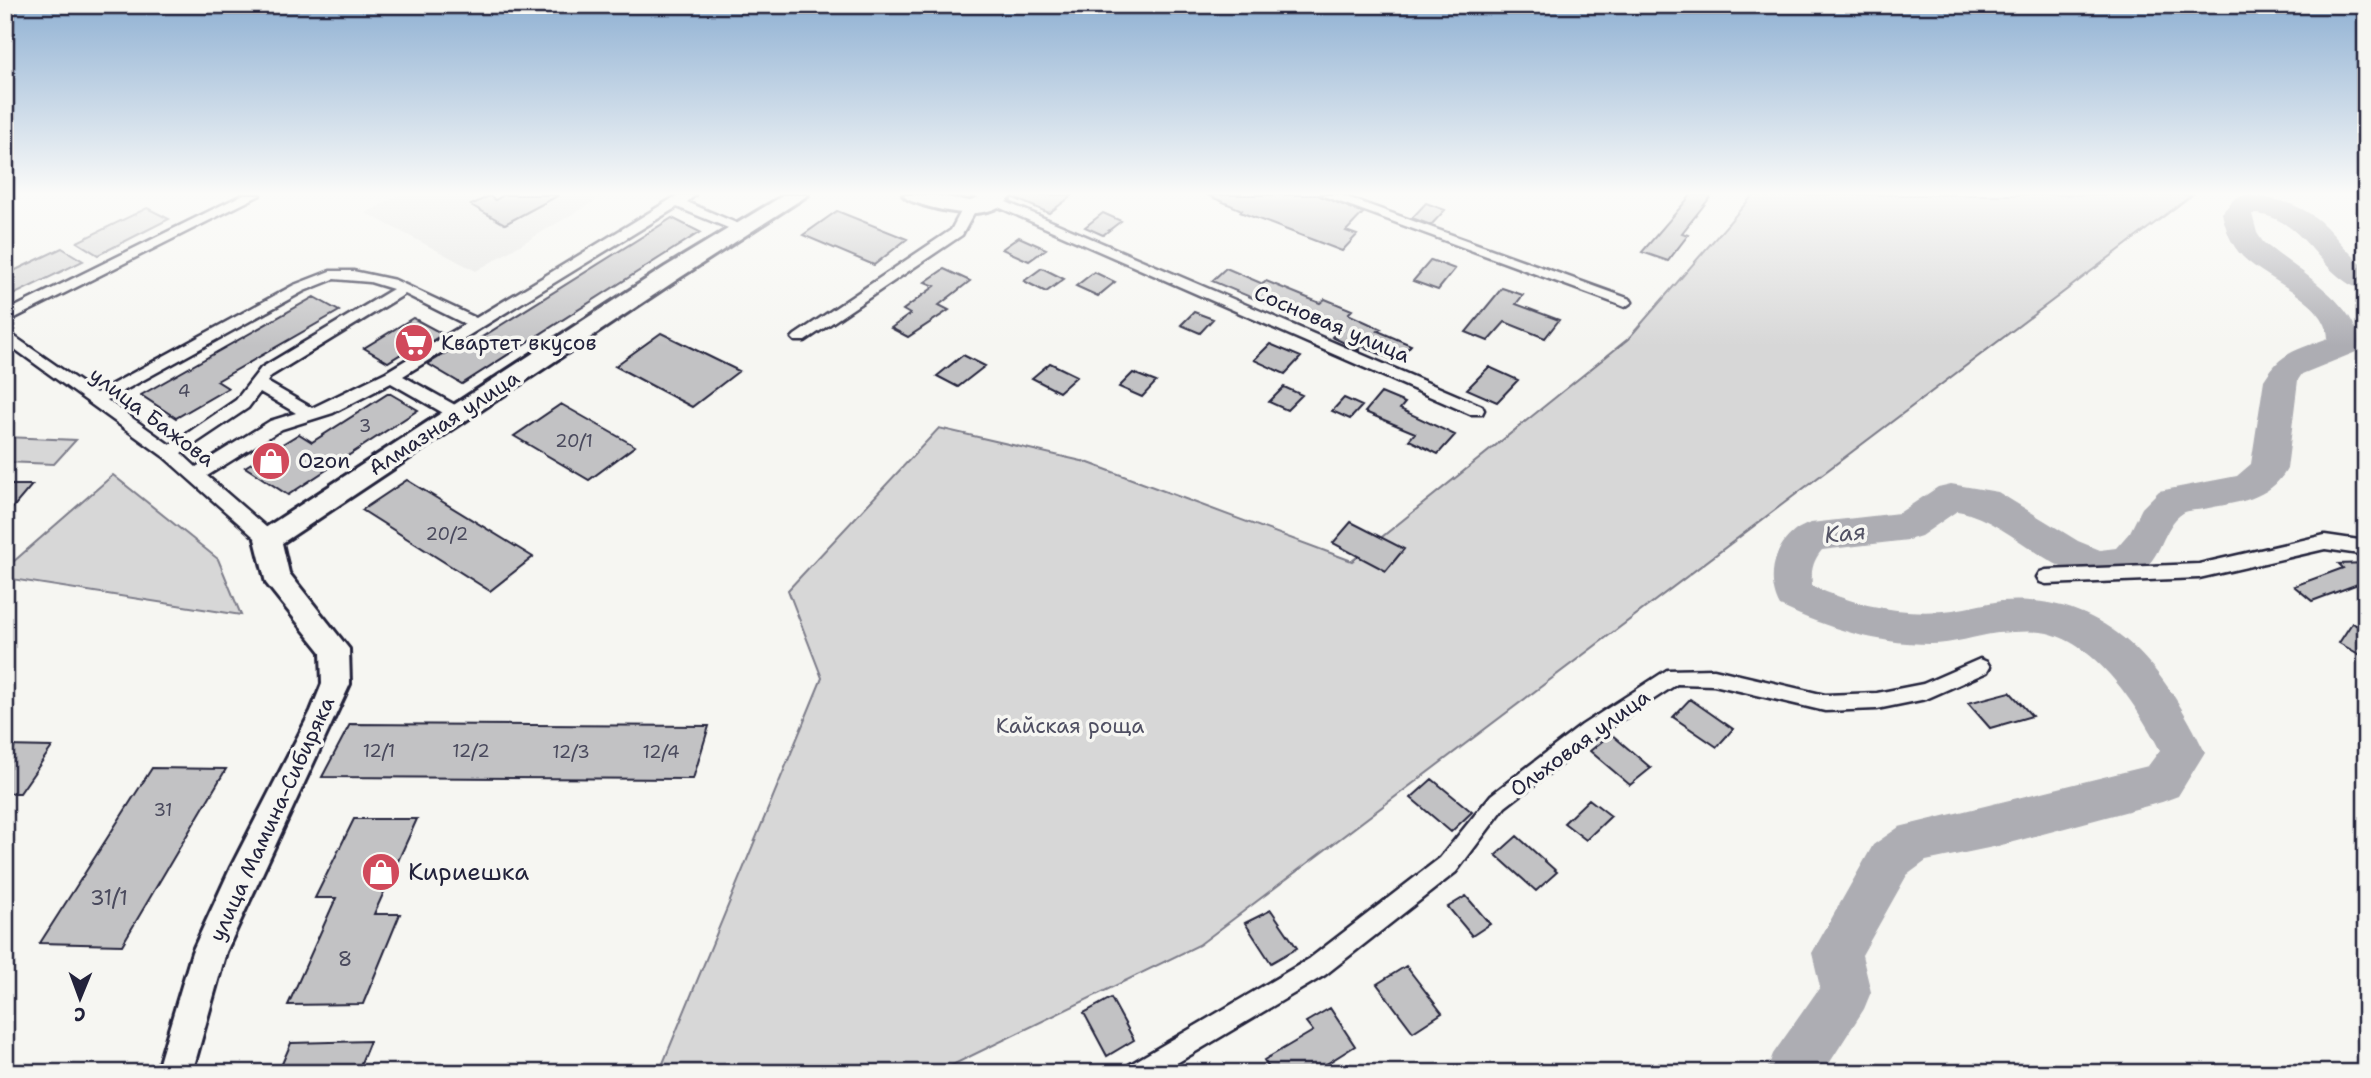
<svg xmlns="http://www.w3.org/2000/svg" width="2371" height="1078" font-family="'Shantell Sans',sans-serif">
<rect width="100%" height="100%" fill="#f6f6f2"/>
<filter id="ink" filterUnits="userSpaceOnUse"><feTurbulence type="fractalNoise" baseFrequency=".0143" numOctaves="2"/><feDisplacementMap in="SourceGraphic" scale="14" xChannelSelector="R" yChannelSelector="G"/><feConvolveMatrix kernelMatrix="1 2 1 2 8 2 1 2 1" color-interpolation-filters="sRGB"/></filter>
<g filter="url(#ink)">
<!-- built -->
<path fill="#e6e6e4" d="M399,195H605L476,271L366,213Z"/>
<!-- green -->
<path fill="#d7d7d7" stroke="#7c7c89" stroke-width="2" d="M1753,195H2192L1199,945L936,1073H659L822,678L788,590L939,428L1086,462L1352,561L1628,339Z
M147,208L169,219L98,255L77,242Z
M62,248L83,261L5,299V275Z
M5,437L76,440L54,464L5,462Z
M113,475L218,559L241,615L5,578V569Z"/>
<g fill="none" stroke-linecap="round" stroke-linejoin="round">
<!-- river -->
<path fill="#adadb3" fill-rule="evenodd" d="M2245,195C2276,198 2303,204 2326,227C2339,240 2350,256 2366,266V291C2319,279 2305,214 2252,214L2257,233L2263,242C2288,265 2371,309 2356,352L2302,374L2298,380L2287,469C2269,501 2237,502 2204,509C2198,510 2188,510 2183,513C2162,526 2162,561 2138,572C2070,605 2018,521 1957,511L1921,536L1908,540L1822,550C1812,562 1811,571 1812,586C1856,606 1906,616 1953,610C1969,608 1985,603 2001,601C2107,593 2163,665 2205,752L2178,796L2162,802L1998,846L1926,861L1907,875L1862,955L1871,992L1864,1009L1823,1073H1766L1773,1054L1820,987L1812,953L1873,845L1899,827L2148,766L2160,750C2138,707 2097,644 2047,633C2032,630 2013,632 1998,633C1975,636 1954,644 1930,644C1877,644 1827,628 1780,606C1763,575 1777,533 1811,523L1899,513L1938,487L1951,484L1998,492L2078,541L2100,550L2116,548L2130,532L2142,508L2159,491L2237,476L2251,464L2264,380C2283,350 2296,351 2328,338C2328,301 2267,281 2243,257C2231,245 2226,230 2222,213L2235,198Z"/>
</g>
<!-- building -->
<path fill="#c2c2c4" stroke="#22223b" stroke-width="2" d="M504,195H559L505,224L471,205L489,196L495,200Z
M1016,195H1073L1049,213L1014,198Z
M1207,195H1319L1363,213L1346,231L1357,235L1342,251L1240,212L1242,210Z
M1691,195H1712L1682,233L1688,235L1668,261L1642,252Z
M1426,203L1445,210L1431,225L1412,218Z
M837,211L907,239L874,265L803,235Z
M1103,213L1121,221L1103,235L1085,227Z
M672,218L700,232L462,384L428,364L460,344L466,347Z
M1019,237L1046,249L1029,261L1002,249Z
M1431,260L1455,269L1438,290L1413,281Z
M1042,268L1064,279L1046,292L1024,281Z
M1226,268L1263,284L1266,281L1320,303L1325,299L1352,310L1348,314L1381,329L1378,331L1411,345L1396,361L1362,346L1359,350L1332,337L1336,333L1212,281Z
M944,269L970,281L939,305L949,310L908,337L891,328L910,314L903,310L935,286L925,282Z
M1094,272L1115,282L1098,296L1076,286Z
M1502,288L1523,295L1516,304L1559,320L1545,338L1505,322L1488,341L1466,332Z
M314,297L339,311L217,381L228,388L176,418L141,395Z
M1194,312L1213,319L1200,333L1181,325Z
M413,318L443,334L411,354L406,351L388,362L364,348Z
M661,333L739,371L692,407L615,366Z
M1270,344L1301,357L1285,374L1254,360Z
M963,355L985,366L958,387L937,376Z
M1050,363L1077,376L1059,392L1032,378Z
M1489,367L1518,380L1497,402L1467,389Z
M1133,373L1156,382L1142,397L1119,387Z
M1284,387L1302,395L1287,410L1269,402Z
M389,393L418,410L288,495L245,467L299,434L312,442Z
M1381,393L1405,403L1400,409L1455,435L1438,454L1409,440L1415,433L1365,412Z
M1344,398L1362,406L1350,419L1332,411Z
M561,404L635,446L589,480L514,436Z
M407,480L533,557L490,591L362,510Z
M5,485H32L5,517Z
M1351,522L1404,549L1386,571L1333,543Z
M2366,563V581L2312,601L2294,586L2343,568L2339,564Z
M2352,623L2366,630V658L2339,643Z
M2010,692L2032,716L1990,728L1968,703Z
M1690,699L1733,729L1717,747L1673,717Z
M350,724L532,725L709,726L693,779L322,777Z
M1611,734L1651,768L1630,785L1590,751Z
M5,746L52,747L20,793H5Z
M152,768L226,769L122,945L40,943Z
M1432,779L1472,812L1451,832L1411,798Z
M1589,799L1611,816L1586,840L1564,823Z
M354,819H417L374,914H400L363,1004L288,1005L336,898H315Z
M1517,836L1557,872L1536,891L1496,855Z
M1466,896L1490,924L1472,936L1448,907Z
M1271,910L1297,948L1271,963L1245,923Z
M1406,966L1442,1013L1413,1032L1377,984Z
M1111,998L1134,1040L1107,1056L1084,1013Z
M1330,1008L1355,1046L1312,1073H1272L1264,1060L1313,1031L1306,1022Z
M370,1041L357,1073H278L291,1043Z"/>
<g fill="none" stroke-linecap="round" stroke-linejoin="round">
<!-- street casing -->
<g stroke="#22223b" stroke-width="5">
<path id="street" d="M242,195H260L5,323V312Z
M678,195H695L687,202L750,229L743,233L738,232L677,207L403,376L464,410L466,414L464,418H452L391,383L333,413L282,429L207,476L274,534L277,539L274,544H262L164,457L5,342V330L96,393L294,285L330,271H353L395,280L476,318ZM334,279L370,282L393,289L261,368L236,400L170,445L107,400L304,291ZM405,294L465,324L386,372L312,408L267,382L271,376ZM260,392L296,413L270,421L196,467L181,453L248,408Z
M971,195H990L1482,406L1484,410L1482,414H1470Z
M1321,195H1341L1630,299L1632,302L1625,307L1620,305Z
M969,205L976,209L962,235L805,341H795L792,338L795,335L951,230L964,206Z
M2325,535L2366,541V555L2325,549L2199,578L2046,584L2040,582L2037,577L2040,572L2046,570L2199,564Z
M1980,659L1987,662L1990,667L1987,672L1926,699L1877,709L1825,711L1714,685L1677,684L1596,737L1505,807L1456,872L1325,975L1160,1073H1125L1129,1065L1309,959L1440,858L1491,795L1582,725L1667,670L1714,669L1825,695L1877,693L1923,684Z"/>
</g>
<!-- secondary casing -->
<g stroke="#22223b" stroke-width="6">
<path id="secondary" d="M784,195H808L681,277L282,543L289,573L349,649L350,684L226,952L192,1073H156L192,952L231,867L311,711L322,684L321,652L266,583L255,539L259,532L665,267Z
M903,195H934L970,201L989,195H1013C992,222 950,213 923,205C915,202 908,201 903,195Z"/>
</g>
<!-- street -->
<use href="#street" fill="#f6f6f2" fill-rule="evenodd"/>
<!-- secondary -->
<use href="#secondary" fill="#f6f6f2" fill-rule="evenodd"/>
</g>
</g>
<!-- sky -->
<linearGradient id="sky" x2="0" y2="1"><stop stop-color="#90b1d3"/><stop offset="0.56" stop-color="#fbfbf9"/><stop offset="1" stop-color="#fbfbf9" stop-opacity="0"/></linearGradient>
<rect width="2371" height="346" fill="url(#sky)"/>
<!-- icons -->
<defs>
<g id="supermarket-disc" transform="scale(2.0125)"><circle r="9.5" fill="#d1495b" stroke="#f6f6f2"/><path d="M-6-5.5h2.5l.6 2H6L4.5 2H-2.5L-4.4-4H-6ZM-1.5 3.2a1.3 1.3 0 1 0 .1 0ZM3 3.2a1.3 1.3 0 1 0 .1 0Z" fill="#fff"/></g>
<g id="shop-disc" transform="scale(2.0125)"><circle r="9.5" fill="#d1495b" stroke="#f6f6f2"/><path d="M-5-2.5h2.3a2.7 3.5 0 0 1 5.4 0H5L5.5 6h-11ZM-1.5-2.5h3a1.5 2.3 0 0 0-3 0Z" fill="#fff"/></g>
</defs>
<g fill-rule="evenodd">
<use href="#supermarket-disc" x="414" y="343"/>
<use href="#shop-disc" x="271" y="461"/>
<use href="#shop-disc" x="381" y="872"/>
</g>
<g text-anchor="middle" stroke-width="7" stroke-linejoin="round" paint-order="stroke">
<!-- number labels -->
<g font-size="18" fill="#4a4a5d">
<text x="184" y="397">4</text>
<text x="365" y="432">3</text>
<text x="574" y="447">20/1</text>
<text x="447" y="540">20/2</text>
<text x="379" y="757">12/1</text>
<text x="471" y="757">12/2</text>
<text x="571" y="758">12/3</text>
<text x="661" y="758">12/4</text>
<text x="163" y="816">31</text>
</g>
<!-- street labels -->
<g font-size="21" fill="#22223b" stroke="#f6f6f2">
<text transform="translate(1332 324) rotate(23)" y="7">Сосновая улица</text>
<text transform="translate(152 417) rotate(37)" y="7">улица Бажова</text>
<text transform="translate(444 423) rotate(-33)" y="7">Алмазная улица</text>
<text transform="translate(1580 743) rotate(-36)" y="7">Ольховая улица</text>
<text transform="translate(272 819) rotate(-65)" y="7">улица Мамина-Сибиряка</text>
</g>
<!-- poi labels -->
<g font-size="21" fill="#22223b" stroke="#f6f6f2" text-anchor="start">
<text x="441" y="350">Квартет вкусов</text>
<text x="298" y="468">Ozon</text>
</g>
<!-- park labels -->
<g font-size="21" fill="#4f4f62" stroke="#f6f6f2">
<text x="1070" y="733">Кайская роща</text>
</g>
<!-- near-number labels -->
<g font-size="21" fill="#4a4a5d">
<text x="109" y="905">31/1</text>
<text x="345" y="966">8</text>
</g>
<!-- water labels -->
<g font-size="23" font-style="italic" fill="#535365" stroke="#f6f6f2">
<text transform="translate(1845 533) rotate(-6)" y="8">Кая</text>
</g>
<!-- near-poi labels -->
<g font-size="24" fill="#22223b" stroke="#f6f6f2" text-anchor="start">
<text x="408" y="880">Кириешка</text>
</g>
</g>
<!-- margin -->
<rect width="2371" height="1078" fill="none" stroke="#f6f6f2" stroke-width="28"/>
<rect x="14" y="14" width="2343" height="1050" fill="none" stroke="#22223b" stroke-width="2.5" filter="url(#ink)"/>
<!-- north arrow -->
<g transform="translate(80 998) rotate(181)" stroke="#f6f6f2" stroke-width="5" paint-order="stroke">
<path d="M0-5L12 26L0 18L-12 26Z" fill="#22223b"/>
<text y="-10" font-size="19" font-weight="bold" text-anchor="middle" fill="#22223b">С</text>
</g>
</svg>
